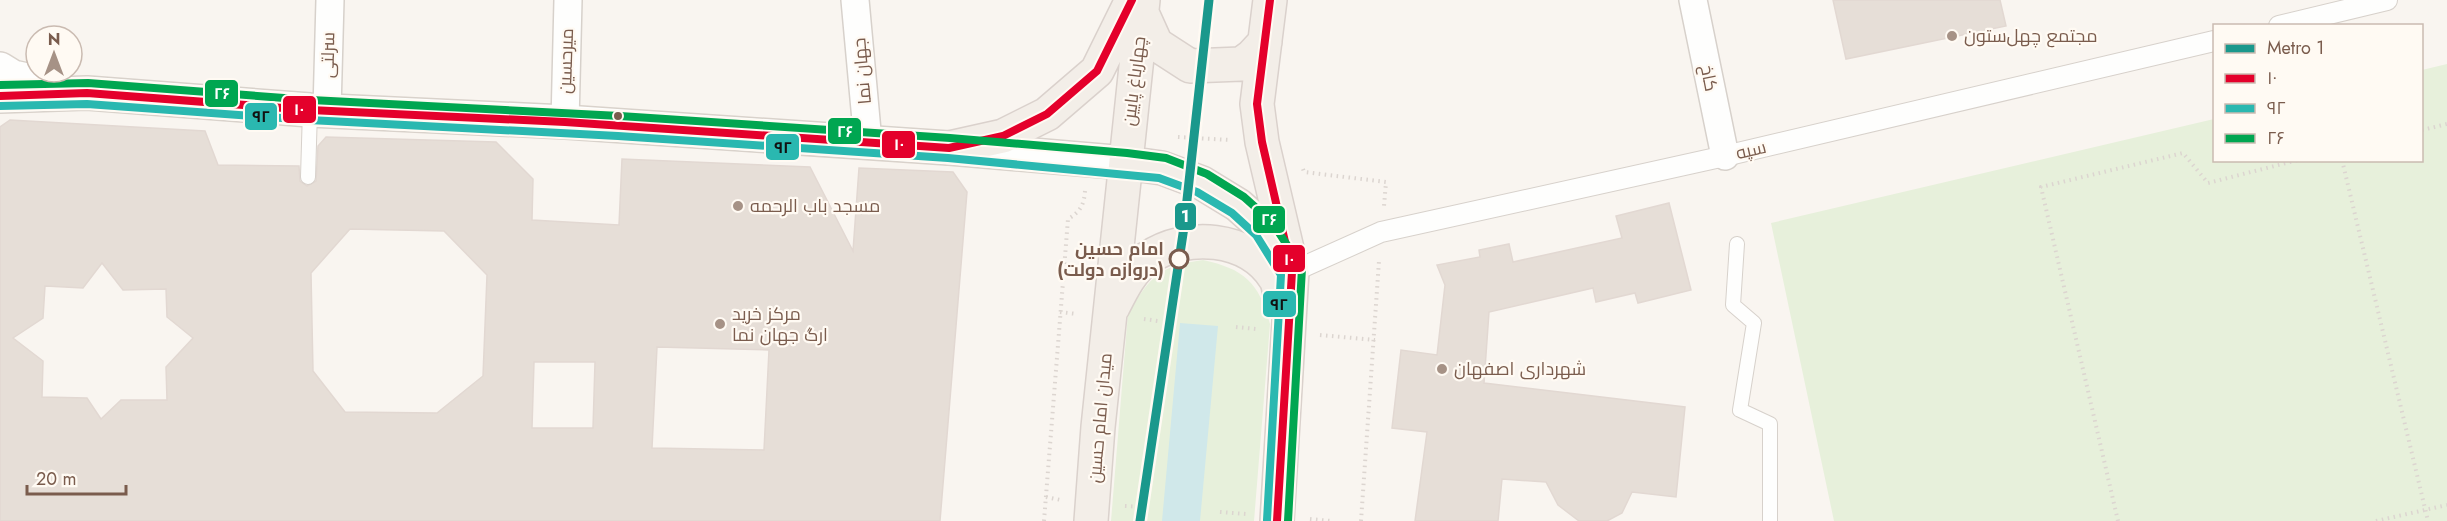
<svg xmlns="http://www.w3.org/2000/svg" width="2447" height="521" font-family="Jost,Cairo,sans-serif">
<rect width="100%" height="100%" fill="#f9f5f0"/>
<!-- green -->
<path fill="#e7f0db" d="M2447,64V521H1834L1771,223L2214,119V160H2422V70Z
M1203,260C1244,269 1259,282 1270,324L1254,521H1111L1128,313C1151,276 1159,266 1203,260Z"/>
<!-- water -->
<path fill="#d0e8ea" d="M1180,323L1218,326L1200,521H1162Z"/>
<!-- building -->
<path fill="#e6ded7" stroke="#e2d8d2" stroke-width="1.5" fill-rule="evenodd" d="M1833,0H2000L2006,26L1846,59Z
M10,120L205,131L218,165L299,166L300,181L307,186L316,181L318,146L326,137L496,142L533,179L532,220L619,225L622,159L810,167L853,251L859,168L953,172L967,192L940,521H0V127ZM350,229L444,231L487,275L483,376L437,413L345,412L313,371L311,273ZM102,263L123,290L166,289L167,317L193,338L166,367L167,400H121L101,419L87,398L42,397L43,361L13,338L43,318L45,286L83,288ZM657,347L769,350L764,450L652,448ZM534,362H595L593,428H532Z
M1669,203L1691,290L1638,303L1635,293L1596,302L1593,288L1489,312L1484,383L1685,407L1676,497L1632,492L1622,513L1607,521H1579L1558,505L1546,482L1502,479L1498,521H1415L1427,432L1392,428L1401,350L1437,355L1445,285L1437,265L1480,257L1479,250L1509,244L1513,262L1622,238L1616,216Z"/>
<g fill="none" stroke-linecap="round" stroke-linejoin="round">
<!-- service casing -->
<g stroke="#d7d1cb" stroke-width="16">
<path id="service" d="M308,177L310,110
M1737,244L1733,305L1754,323L1740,410L1770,424V521"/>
</g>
<!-- pedestrian casing -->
<g stroke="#d7d1cb" stroke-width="22">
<path id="pedestrian" d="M2279,26L2387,0
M1292,272L1381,232L1725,156L2214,41"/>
</g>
<!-- minor casing -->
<g stroke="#d7d1cb" stroke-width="30">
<path id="minor" d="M855,0L868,142
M1693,0L1725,156
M327,110L330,0
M565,122L568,0"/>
</g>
<!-- secondary casing -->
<g stroke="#d9d2cb" stroke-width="36">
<path id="secondary" d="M0,69L13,77L50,85
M0,96L87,93L310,110L565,122L949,148L1126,163"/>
</g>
<!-- primary casing -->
<g stroke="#dad1cc" stroke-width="36">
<path id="primary" d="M1270,0L1257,104L1262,142L1288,253
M1142,13L1156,44L1190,66L1241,64L1252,56L1265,42
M949,148L1003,136L1047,114L1097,71L1132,0
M1126,163L1162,168L1202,183L1238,205L1264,228L1292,272L1277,521
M1113,307C1122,289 1131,270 1148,258C1186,232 1248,236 1275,278C1278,282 1279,290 1280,296
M1091,521L1098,427L1143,0"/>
</g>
<!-- path -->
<path stroke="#dcd5d0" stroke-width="4" stroke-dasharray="1.5 4.5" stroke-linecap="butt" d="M2422,130L2447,124
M1178,137L1230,140
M2342,160L2428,521
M1303,169L1304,172L1386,182L1384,206
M1060,312L1077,314
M1144,319L1158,321
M1236,327L1256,329
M1320,335L1375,340
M1046,497L1061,500
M1125,506L1142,507
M1220,512L1246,514
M1310,519L1331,521
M1044,521L1068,219C1080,212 1084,205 1085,191
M1361,521L1379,261
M2118,521L2041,187L2183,153L2208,183L2298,160
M2376,521L2447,505"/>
<!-- service -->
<use href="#service" stroke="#fefefd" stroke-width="14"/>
<!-- pedestrian -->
<use href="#pedestrian" stroke="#fefefd" stroke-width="20"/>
<!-- minor -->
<use href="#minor" stroke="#fefefd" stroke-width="27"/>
<!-- secondary -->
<use href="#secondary" stroke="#fefefd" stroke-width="33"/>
<!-- primary -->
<use href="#primary" stroke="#f3eee8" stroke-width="33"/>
<!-- bus-1 casing -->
<g stroke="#fffaf3" stroke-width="12">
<path id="bus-1" d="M1270,0L1257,104L1262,142L1292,272L1277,521
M0,96L87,93L310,110L565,122L949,148L1003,136L1047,114L1097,71L1132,0"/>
</g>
<!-- bus-2 casing -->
<g stroke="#fffaf3" stroke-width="12">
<path id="bus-2" d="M0,106L87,104L309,120L618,136L948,158L1159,178L1197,192L1232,213L1256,235L1281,275L1267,520"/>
</g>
<!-- bus-3 casing -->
<g stroke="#fffaf3" stroke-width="12">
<path id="bus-3" d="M0,85L88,83L311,100L620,116L950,138L1127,153L1166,158L1207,174L1244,197L1272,222L1302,268L1288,521"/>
</g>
<!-- bus-1 -->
<use href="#bus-1" stroke="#e4002b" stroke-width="8"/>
<!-- bus-2 -->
<use href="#bus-2" stroke="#2ab8b0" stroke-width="8"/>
<!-- bus-3 -->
<use href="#bus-3" stroke="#00a651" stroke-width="8"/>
<!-- metro-1 casing -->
<g stroke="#fffaf3" stroke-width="14">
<path id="metro-1" d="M1140,521L1184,227L1209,0"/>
</g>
<!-- metro-1 -->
<use href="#metro-1" stroke="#1a988c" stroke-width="9"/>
</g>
<!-- markers -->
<g fill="#a69286" stroke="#fffaf3" stroke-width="2">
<circle cx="1952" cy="36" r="6"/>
<circle cx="738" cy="206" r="6"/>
<circle cx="720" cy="324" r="6"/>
<circle cx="1442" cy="369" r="6"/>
</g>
<circle fill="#7a5c4d" stroke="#fffaf3" stroke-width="2" cx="618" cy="116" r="5"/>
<circle fill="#fffaf3" stroke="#7a5c4d" stroke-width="3" cx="1179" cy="259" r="9"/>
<g text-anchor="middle" stroke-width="4.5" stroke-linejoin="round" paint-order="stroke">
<!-- poi labels -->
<g font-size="18" fill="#7a5c4d" stroke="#fffaf3" text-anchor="start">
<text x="1964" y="42">مجتمع چهل‌ستون</text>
<text x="750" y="212">مسجد باب الرحمه</text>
<text x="732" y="320">مرکز خرید<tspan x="732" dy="21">ارگ جهان نما</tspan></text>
<text x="1454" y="375">شهرداری اصفهان</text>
</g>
<!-- street labels -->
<g font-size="18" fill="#7a5c4d" stroke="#fffaf3">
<text transform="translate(328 55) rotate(-89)" y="6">سرلتی</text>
<text transform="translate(566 61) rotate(-88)" y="6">میرحسین</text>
<text transform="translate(862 71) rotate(-95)" y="6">جهان نما</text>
<text transform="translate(1709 78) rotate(79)" y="6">کاخ</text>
<text transform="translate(1134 81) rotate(-83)" y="6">چهارباغ پایین</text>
<text transform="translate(1751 150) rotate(-13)" y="6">سپه</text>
<text transform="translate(1100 418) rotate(-85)" y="6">میدان امام حسین</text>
</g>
<!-- stop labels -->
<g font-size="18" font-weight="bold" fill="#7a5c4d" stroke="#fffaf3" text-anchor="end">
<text x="1164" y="255">امام حسین<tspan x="1164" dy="21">(دروازه دولت)</tspan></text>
</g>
</g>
<g stroke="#fffaf3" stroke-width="2">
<rect x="204" y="79" width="35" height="29" rx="6" fill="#00a651"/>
<rect x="282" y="95" width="35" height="29" rx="6" fill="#e4002b"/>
<rect x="244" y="102" width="34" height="29" rx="6" fill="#2ab8b0"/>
<rect x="827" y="117" width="35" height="28" rx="6" fill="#00a651"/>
<rect x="881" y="130" width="35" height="29" rx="6" fill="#e4002b"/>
<rect x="765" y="133" width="35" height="28" rx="6" fill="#2ab8b0"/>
<rect x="1174" y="202" width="23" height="29" rx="6" fill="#1a988c"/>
<rect x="1252" y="205" width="34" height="29" rx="6" fill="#00a651"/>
<rect x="1272" y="244" width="34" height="29" rx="6" fill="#e4002b"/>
<rect x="1262" y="290" width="35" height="28" rx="6" fill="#2ab8b0"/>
</g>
<g font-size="16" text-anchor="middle" font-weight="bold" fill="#fff">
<text x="222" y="99">۲۶</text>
<text x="299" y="115">۱۰</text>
<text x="845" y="137">۲۶</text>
<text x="899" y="150">۱۰</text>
<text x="1185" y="222">1</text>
<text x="1269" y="225">۲۶</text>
<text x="1289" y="265">۱۰</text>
</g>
<g font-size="16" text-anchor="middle" font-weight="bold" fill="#111">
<text x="261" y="122">۹۲</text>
<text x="783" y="153">۹۲</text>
<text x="1279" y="310">۹۲</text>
</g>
<!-- legend -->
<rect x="2213" y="24" width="210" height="138" fill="#fffaf3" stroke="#cabbb1" stroke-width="1.5"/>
<rect x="2225" y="44" width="30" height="9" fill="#1a988c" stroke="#cabbb1" stroke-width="1.5"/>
<text x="2267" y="54" font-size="18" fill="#7a5c4d">Metro 1</text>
<rect x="2225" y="74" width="30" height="9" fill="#e4002b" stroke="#cabbb1" stroke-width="1.5"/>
<text x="2267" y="84" font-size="18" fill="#7a5c4d">۱۰</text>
<rect x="2225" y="104" width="30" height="9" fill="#2ab8b0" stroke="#cabbb1" stroke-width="1.5"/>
<text x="2267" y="114" font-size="18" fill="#7a5c4d">۹۲</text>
<rect x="2225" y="134" width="30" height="9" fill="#00a651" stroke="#cabbb1" stroke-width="1.5"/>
<text x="2267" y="144" font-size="18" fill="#7a5c4d">۲۶</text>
<!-- north arrow -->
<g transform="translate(54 54)"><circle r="28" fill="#fffaf3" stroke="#cabbb1" stroke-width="1.5"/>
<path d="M0-4.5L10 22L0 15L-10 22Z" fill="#a69286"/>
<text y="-9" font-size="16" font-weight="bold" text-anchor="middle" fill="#7a5c4d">N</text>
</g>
<!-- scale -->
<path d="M27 485v9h99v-9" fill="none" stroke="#7a5c4d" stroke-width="3"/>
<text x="36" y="485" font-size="18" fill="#7a5c4d" stroke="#fffaf3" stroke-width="4.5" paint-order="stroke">20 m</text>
</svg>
